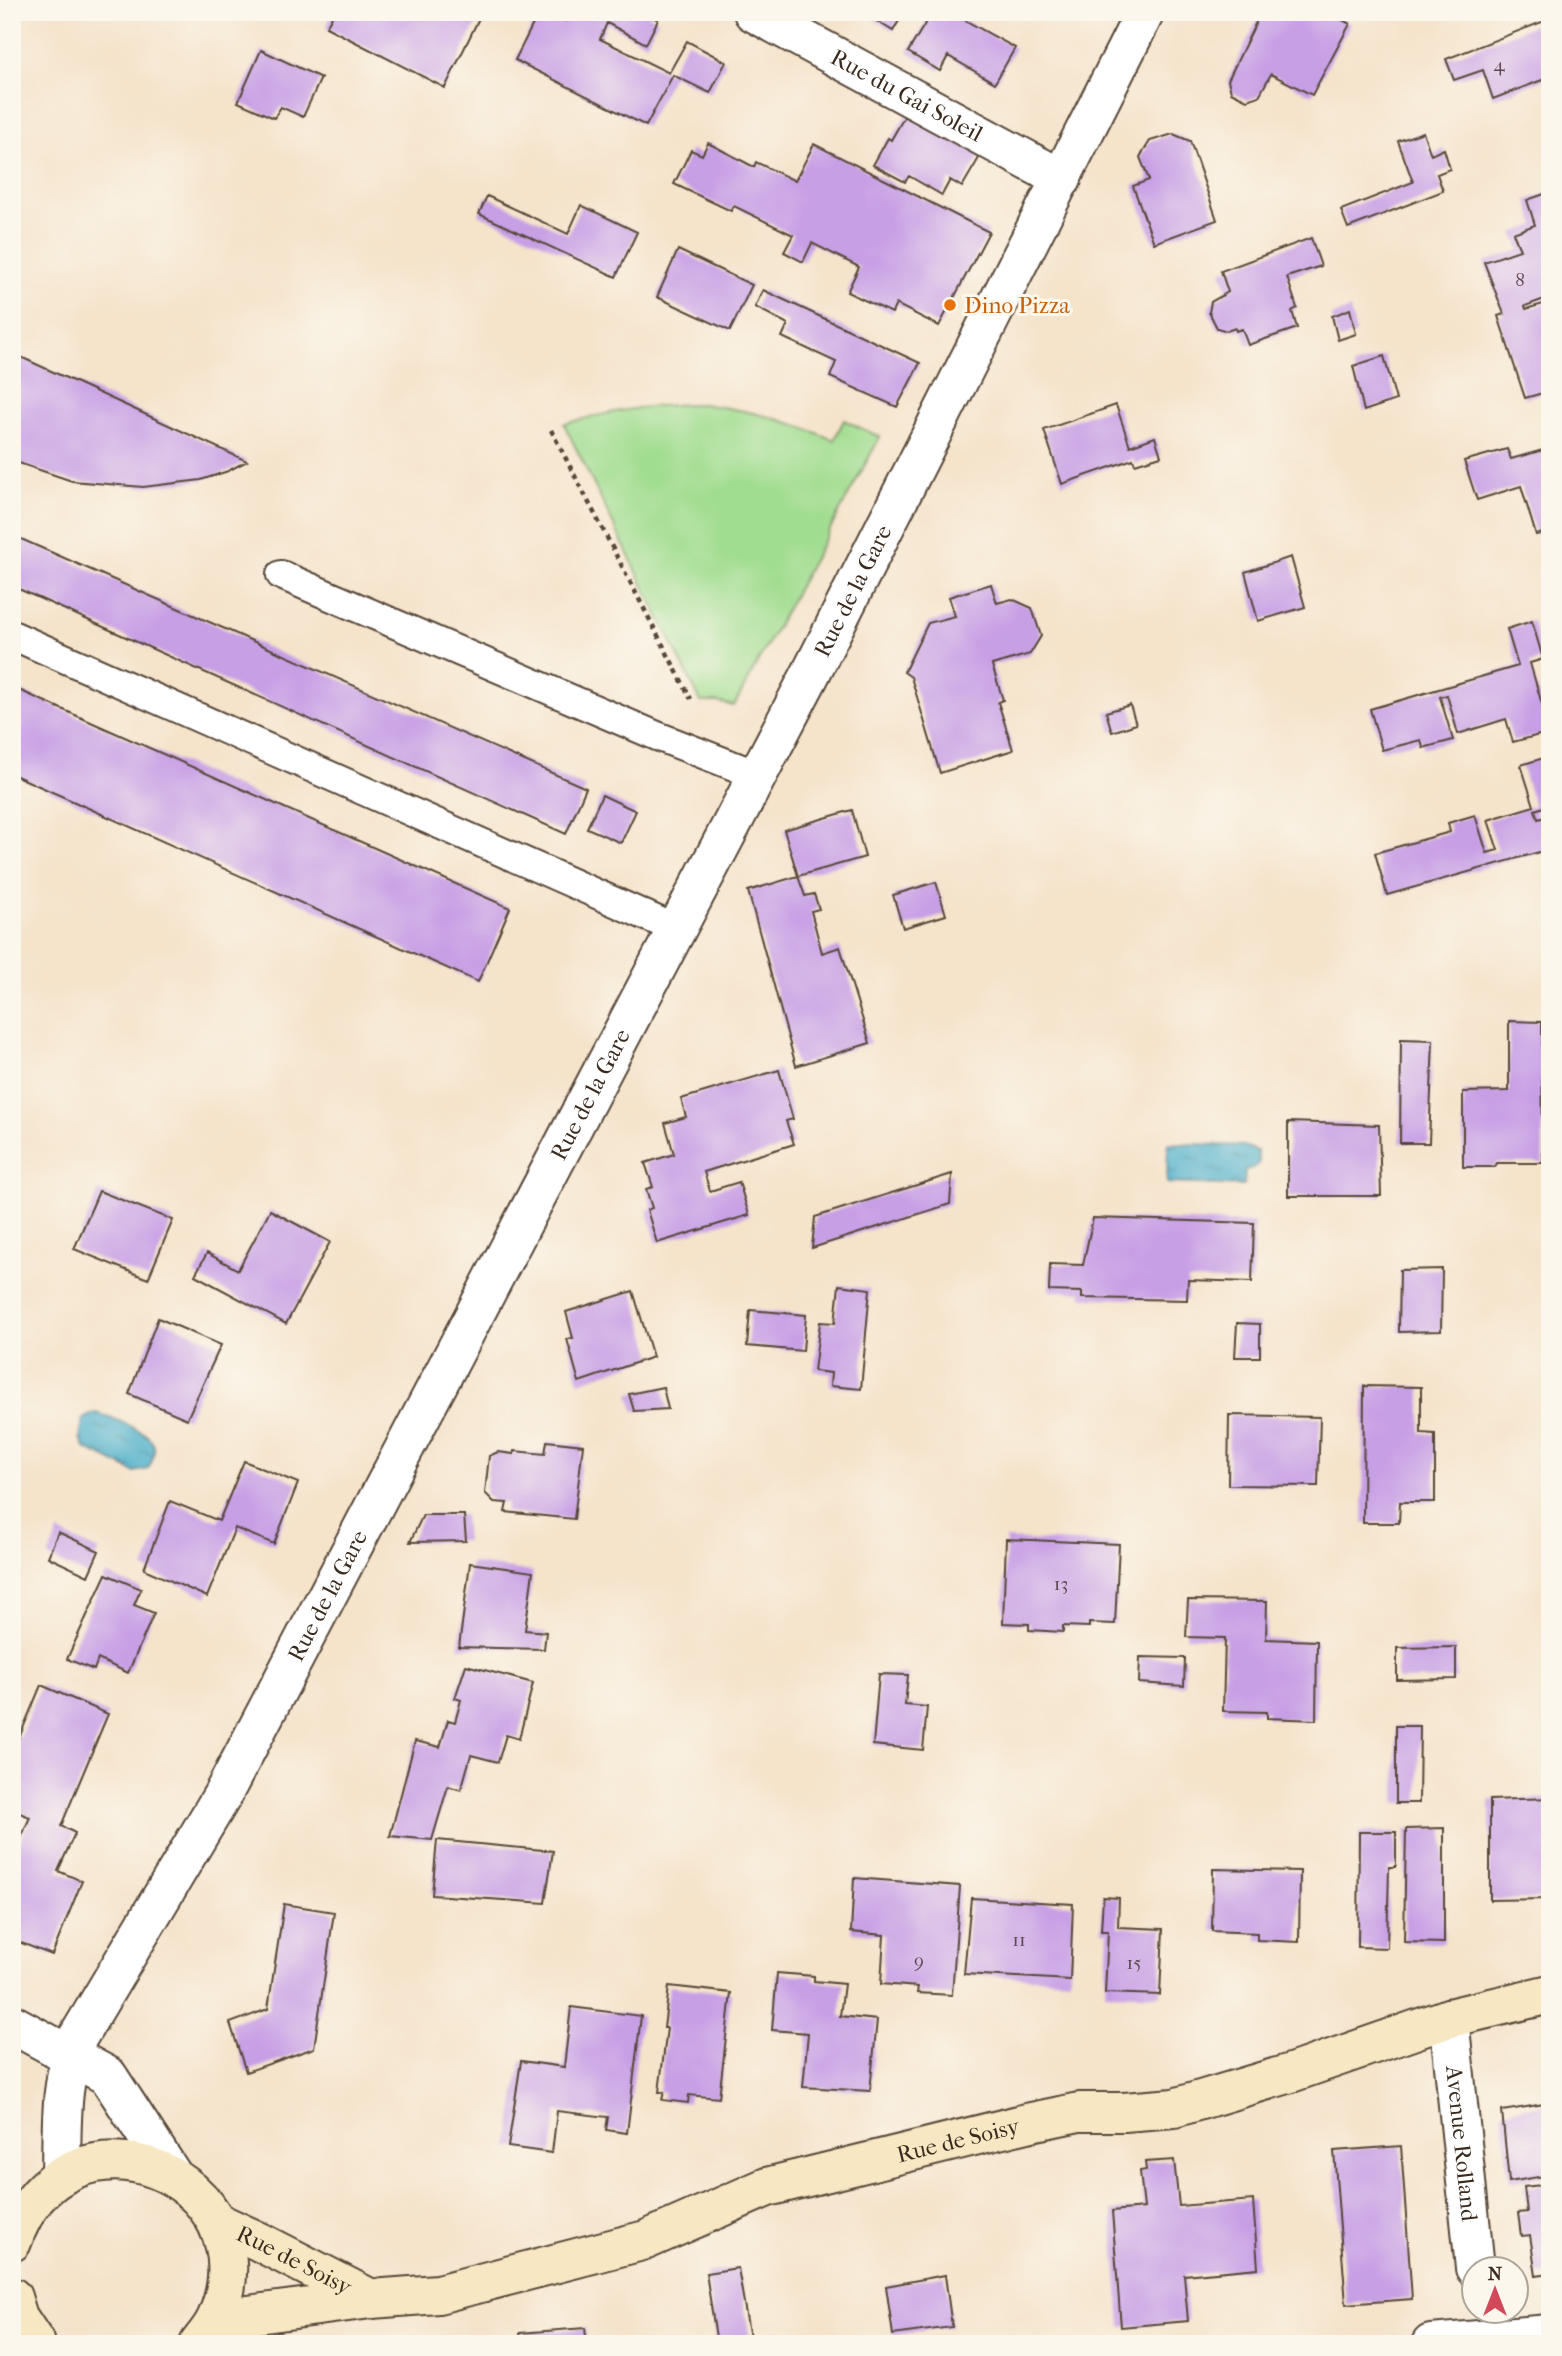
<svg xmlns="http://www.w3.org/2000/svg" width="1562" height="2356" font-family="'IM FELL French Canon',serif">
<defs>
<pattern id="water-ripples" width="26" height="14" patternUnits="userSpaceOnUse" patternTransform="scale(1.75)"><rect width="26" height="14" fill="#4aadc9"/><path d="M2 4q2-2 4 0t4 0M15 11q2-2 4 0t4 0" fill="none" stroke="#3f8da3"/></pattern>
</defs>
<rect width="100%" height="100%" fill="#fbf7ec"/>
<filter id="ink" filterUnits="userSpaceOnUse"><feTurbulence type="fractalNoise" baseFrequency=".0143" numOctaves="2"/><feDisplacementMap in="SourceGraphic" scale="14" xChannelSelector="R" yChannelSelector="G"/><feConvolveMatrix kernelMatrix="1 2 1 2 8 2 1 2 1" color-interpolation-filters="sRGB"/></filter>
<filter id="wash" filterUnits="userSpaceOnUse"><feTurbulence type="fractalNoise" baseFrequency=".00686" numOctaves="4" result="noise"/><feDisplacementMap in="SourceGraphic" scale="28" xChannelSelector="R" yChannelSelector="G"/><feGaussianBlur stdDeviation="1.57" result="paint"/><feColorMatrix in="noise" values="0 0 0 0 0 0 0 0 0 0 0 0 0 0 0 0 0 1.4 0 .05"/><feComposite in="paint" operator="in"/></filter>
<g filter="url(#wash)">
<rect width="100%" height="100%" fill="#f5e3ca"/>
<!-- grass -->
<path fill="#a1dd90" stroke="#6e8457" stroke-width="2" d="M701,404C753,411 785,419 834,440L844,420L880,437L734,706L717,702H701L564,424C614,410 649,405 701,404Z"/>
<!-- water -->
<path fill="url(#water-ripples)" stroke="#426c74" stroke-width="2" d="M1168,1143L1244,1146L1257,1151L1259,1162L1256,1167L1245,1170L1244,1186L1167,1183Z
M94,1413C106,1414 115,1419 126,1424C150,1436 163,1441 148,1469L134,1472L85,1448L80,1438L83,1419Z"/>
<g id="blocks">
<!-- building -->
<path fill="#c79fe5" d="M334,12H482L445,88L326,27Z
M539,12H548L565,21L570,12H651L649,15L658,20L646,44L607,23L600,39L669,73L687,41L726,62L710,93L673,75L646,126L515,60Z
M873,12H904L893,31L870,17Z
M932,12H950L1015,48L995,83L948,56L940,71L908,52Z
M1261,12H1328L1350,24L1312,95L1271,74L1259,96L1247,100L1231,92L1228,80Z
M1547,20L1550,27V77L1493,99L1483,70L1454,80L1446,59Z
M261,50L321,78L303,117L281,107L274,118L238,102Z
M907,112L982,153L962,187L950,180L942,195L909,176L905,182L873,165L888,138L891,140Z
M1423,132L1431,155L1444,149L1450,169L1437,174L1443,191L1348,228L1341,210L1413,182L1398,141Z
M1173,134L1190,141L1217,220L1154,243L1133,186L1149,180L1140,157L1150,141Z
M708,143L754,167L756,162L795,181L814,144L989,232L939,326L896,304L892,313L847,292L859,267L812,243L803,262L784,252L793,235L734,206L731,211L674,184L691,150L702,155Z
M1550,192V297L1525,306L1526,309L1550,302V391L1525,398L1498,316L1504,314L1484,262L1520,250L1513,233L1535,225L1527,200Z
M487,196L568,234L581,205L637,232L616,277L479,214Z
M1311,238L1321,266L1287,277L1297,308L1292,311L1297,328L1248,345L1242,329L1236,331L1235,328L1227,331L1217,328L1209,312L1211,302L1228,292L1221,271Z
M678,250L752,285L730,331L657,297Z
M763,290L920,363L897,407L830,377L836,362L782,337L788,324L755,307Z
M1350,309L1356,334L1338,340L1332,316Z
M12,353L247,461L228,471L201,480L143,487L72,481L16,462L12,472Z
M1384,356L1396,400L1364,411L1353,366Z
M1116,405L1130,446L1155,437L1161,456L1135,464L1133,459L1062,484L1044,430Z
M1550,448V531L1536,535L1521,486L1477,500L1464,461L1507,449L1511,459Z
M12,535L586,788L566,834L12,586Z
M1291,557L1305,607L1258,621L1245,572Z
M991,584L997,603L1012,599L1032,608L1041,636L1030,654L992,665L1003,700L998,702L1013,750L940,773L911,677L904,672L928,623L955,616L949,597Z
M1532,621L1543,659L1530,663L1550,732L1513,742L1506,719L1458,734L1447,695L1440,697L1453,740L1423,748L1421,740L1382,750L1370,709L1518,666L1507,629Z
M12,687L510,908L478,982L12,774Z
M1130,705L1136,724L1112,732L1106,712Z
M1550,756V805L1535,810L1538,819L1550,816V849L1387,895L1375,853L1450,832L1448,823L1475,815L1487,853L1498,850L1488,820L1534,806L1521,765Z
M602,795L636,811L621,843L587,828Z
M852,810L865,857L798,876L784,830Z
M798,876L805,896L814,894L819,909L811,911L822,953L840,947L870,1043L796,1066L748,891Z
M936,882L946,915L903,928L893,895Z
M1509,1021L1542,1022L1543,1163H1497L1495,1167H1463V1092L1509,1091Z
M1401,1039L1433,1040L1429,1143H1400Z
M779,1070L793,1119L786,1121L794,1144L704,1172L710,1191L739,1182L749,1215L657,1243L647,1210L652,1208L646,1189L653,1187L645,1163L674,1154L665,1123L686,1117L681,1099Z
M1288,1122L1379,1125L1381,1196H1288Z
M952,1174L950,1204L812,1248L815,1217Z
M99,1191L173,1220L148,1279L74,1249Z
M270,1210L330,1242L286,1324L195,1275L207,1253L238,1270Z
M1093,1218L1254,1223L1252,1282L1188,1280L1187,1300L1082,1298V1292L1049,1291L1050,1264L1083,1265Z
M1442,1269L1441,1331L1399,1332L1400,1270Z
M839,1285L870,1289L861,1389L830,1386L831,1373L814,1371L820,1322L835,1323Z
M633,1291L653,1357L579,1382L567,1339L573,1338L566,1312Z
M750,1310L806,1315L803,1351L747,1346Z
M158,1318L221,1345L187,1419L129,1394Z
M1237,1323L1260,1324V1357H1235Z
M1364,1386L1421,1387V1433L1435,1434V1502H1400L1399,1523H1363Z
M663,1387L668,1409L634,1411L629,1394Z
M1229,1415L1320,1417L1318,1486L1228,1485Z
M547,1441L583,1445L574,1519L505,1512L507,1503L494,1502L485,1493L489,1456L498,1452L514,1454V1451L545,1454Z
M244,1461L298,1483L274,1544L235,1528L207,1597L144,1569L170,1501L219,1521Z
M423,1515H464L466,1541L410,1542Z
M58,1532L99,1551L88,1576L48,1557Z
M1006,1539L1119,1544L1115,1624L1089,1623V1627L1063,1626V1632L1029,1630V1624L1003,1623Z
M470,1563L533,1572L525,1630L546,1632L544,1649L459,1647Z
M106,1574L141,1589L134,1605L154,1613L128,1673L98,1659L94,1670L67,1659Z
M1188,1600L1267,1601L1266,1639L1317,1641L1316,1720L1267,1718V1712L1223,1711L1225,1638L1186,1637Z
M1456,1647V1679L1397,1680V1648Z
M1140,1657L1185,1658L1184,1686L1139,1683Z
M466,1665L533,1683L519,1739L506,1735L498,1762L471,1755L461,1790L448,1786L432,1840L390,1836L415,1741L440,1747L448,1720L455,1722L461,1700L455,1698Z
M879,1674L908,1675L905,1705L927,1707L923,1750L873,1745Z
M41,1685L108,1714L61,1826L75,1833L58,1871L82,1881L52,1955L14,1940L12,1945V1859L30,1817L12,1810V1749L14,1750Z
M1396,1726H1420L1419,1803H1396Z
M1550,1798V1899L1490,1900V1800Z
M1444,1828V1943L1404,1942L1406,1829Z
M1359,1832H1396V1867H1389L1387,1948L1358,1947Z
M437,1840L553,1851L545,1903L432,1895Z
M1213,1869L1300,1871L1299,1942L1257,1940V1933L1212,1931Z
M854,1878L960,1886L952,1995L917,1993L918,1987L881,1984L884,1935L851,1932Z
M1103,1897L1119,1898L1118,1927L1163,1929L1160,1995L1105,1993L1108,1931H1101Z
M971,1898L1073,1904L1070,1980L964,1974Z
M284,1904L334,1912L314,2048L246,2072L230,2023L268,2009Z
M777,1973L814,1976V1981L844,1984L840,2016L877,2020L870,2091L803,2087L808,2033L772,2030Z
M669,1986L731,1993L719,2098L689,2095L688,2103L662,2100L664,2092H659L667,2028H664Z
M571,2007L641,2016L627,2133L606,2130L608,2117L557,2111L552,2153L508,2147L521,2061L564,2067Z
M1550,2103V2175L1509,2182L1502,2111Z
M1401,2146L1412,2299L1346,2304L1334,2151Z
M1174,2160L1179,2206L1253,2200L1258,2268L1184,2275L1188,2321L1121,2327L1112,2211L1144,2208L1140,2171L1146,2170L1145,2162Z
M1550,2184V2273L1536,2275L1530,2235L1521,2236L1518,2213L1527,2212L1524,2187Z
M738,2268L751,2344H717L706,2273Z
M945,2275L952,2327L893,2335L886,2286Z
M585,2328L587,2344H521L520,2333Z"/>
</g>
</g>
<g filter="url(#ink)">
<use href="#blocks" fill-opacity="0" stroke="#574638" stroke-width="2"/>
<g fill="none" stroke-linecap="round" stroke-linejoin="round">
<!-- lane casing -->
<g stroke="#574638" stroke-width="32">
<path id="lane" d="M281,575L657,736L757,775
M12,635L676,929"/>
</g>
<!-- street casing -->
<g stroke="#574638" stroke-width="42">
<g id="street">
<path id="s1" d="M753,12L1062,179"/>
<path id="s2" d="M1449,2018L1475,2268"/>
<path d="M12,2024L108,2076L173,2176"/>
<path id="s3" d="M61,2176C62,2129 59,2080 78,2037L222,1796L809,677L1145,12"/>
<path d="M1431,2344L1550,2334"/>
</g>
</g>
<!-- secondary casing -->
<g stroke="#574638" stroke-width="42">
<g id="secondary">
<path id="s4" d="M217,2222L260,2242L371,2299"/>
<path d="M12,2242C64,2089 276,2176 217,2317C213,2327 205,2336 199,2344"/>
<path d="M12,2297L18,2317L36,2344"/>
<path id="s5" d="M217,2319L371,2299L438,2294L646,2240L767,2187L1031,2122L1079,2112H1124L1174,2108L1291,2073L1449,2018L1550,1994"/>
</g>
</g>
<!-- path -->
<path stroke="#574638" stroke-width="4.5" stroke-dasharray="5 5" stroke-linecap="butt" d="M551,430L691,699"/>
<!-- lane -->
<use href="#lane" stroke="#fff" stroke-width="28"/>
<!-- street -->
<use href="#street" stroke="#fff" stroke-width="38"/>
<!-- secondary -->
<use href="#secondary" stroke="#f7e8c3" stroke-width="38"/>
</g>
</g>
<!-- markers -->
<circle fill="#e8710a" stroke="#fbf7ec" stroke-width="2.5" cx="950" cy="305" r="7"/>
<g text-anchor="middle" stroke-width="6" stroke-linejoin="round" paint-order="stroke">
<!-- number labels -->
<g font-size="19" fill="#5e4750">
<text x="1499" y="71">4</text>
<text x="1520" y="286">8</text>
<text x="1061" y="1590">13</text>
<text x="1019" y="1946">11</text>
<text x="919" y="1967">9</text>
<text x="1134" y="1969">15</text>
</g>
<!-- street labels -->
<g font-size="23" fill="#3b2a1e" stroke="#fbf7ec">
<text dy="8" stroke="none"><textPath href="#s1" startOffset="175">Rue du Gai Soleil</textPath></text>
<text dy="8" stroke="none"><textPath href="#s3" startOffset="1782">Rue de la Gare</textPath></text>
<text dy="8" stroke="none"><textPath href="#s3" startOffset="1214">Rue de la Gare</textPath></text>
<text dy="8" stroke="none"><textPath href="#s3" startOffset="648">Rue de la Gare</textPath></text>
<text dy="8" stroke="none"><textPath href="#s5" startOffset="766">Rue de Soisy</textPath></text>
<text dy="8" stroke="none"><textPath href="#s2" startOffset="126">Avenue Rolland</textPath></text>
<text dy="8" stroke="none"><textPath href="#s4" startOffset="86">Rue de Soisy</textPath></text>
</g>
<!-- food labels -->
<g font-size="23" fill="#c56008" stroke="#fbf7ec" text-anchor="start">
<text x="964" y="313">Dino Pizza</text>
</g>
</g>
<!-- margin -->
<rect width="1562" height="2356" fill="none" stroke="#fbf7ec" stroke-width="42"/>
<!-- north arrow -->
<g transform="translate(1495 2290)"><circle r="33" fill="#fbf7ec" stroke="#aea59a" stroke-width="2"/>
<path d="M0-5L12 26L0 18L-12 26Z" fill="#d1495b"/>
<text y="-10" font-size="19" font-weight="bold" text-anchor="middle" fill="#3b2a1e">N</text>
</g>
</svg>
